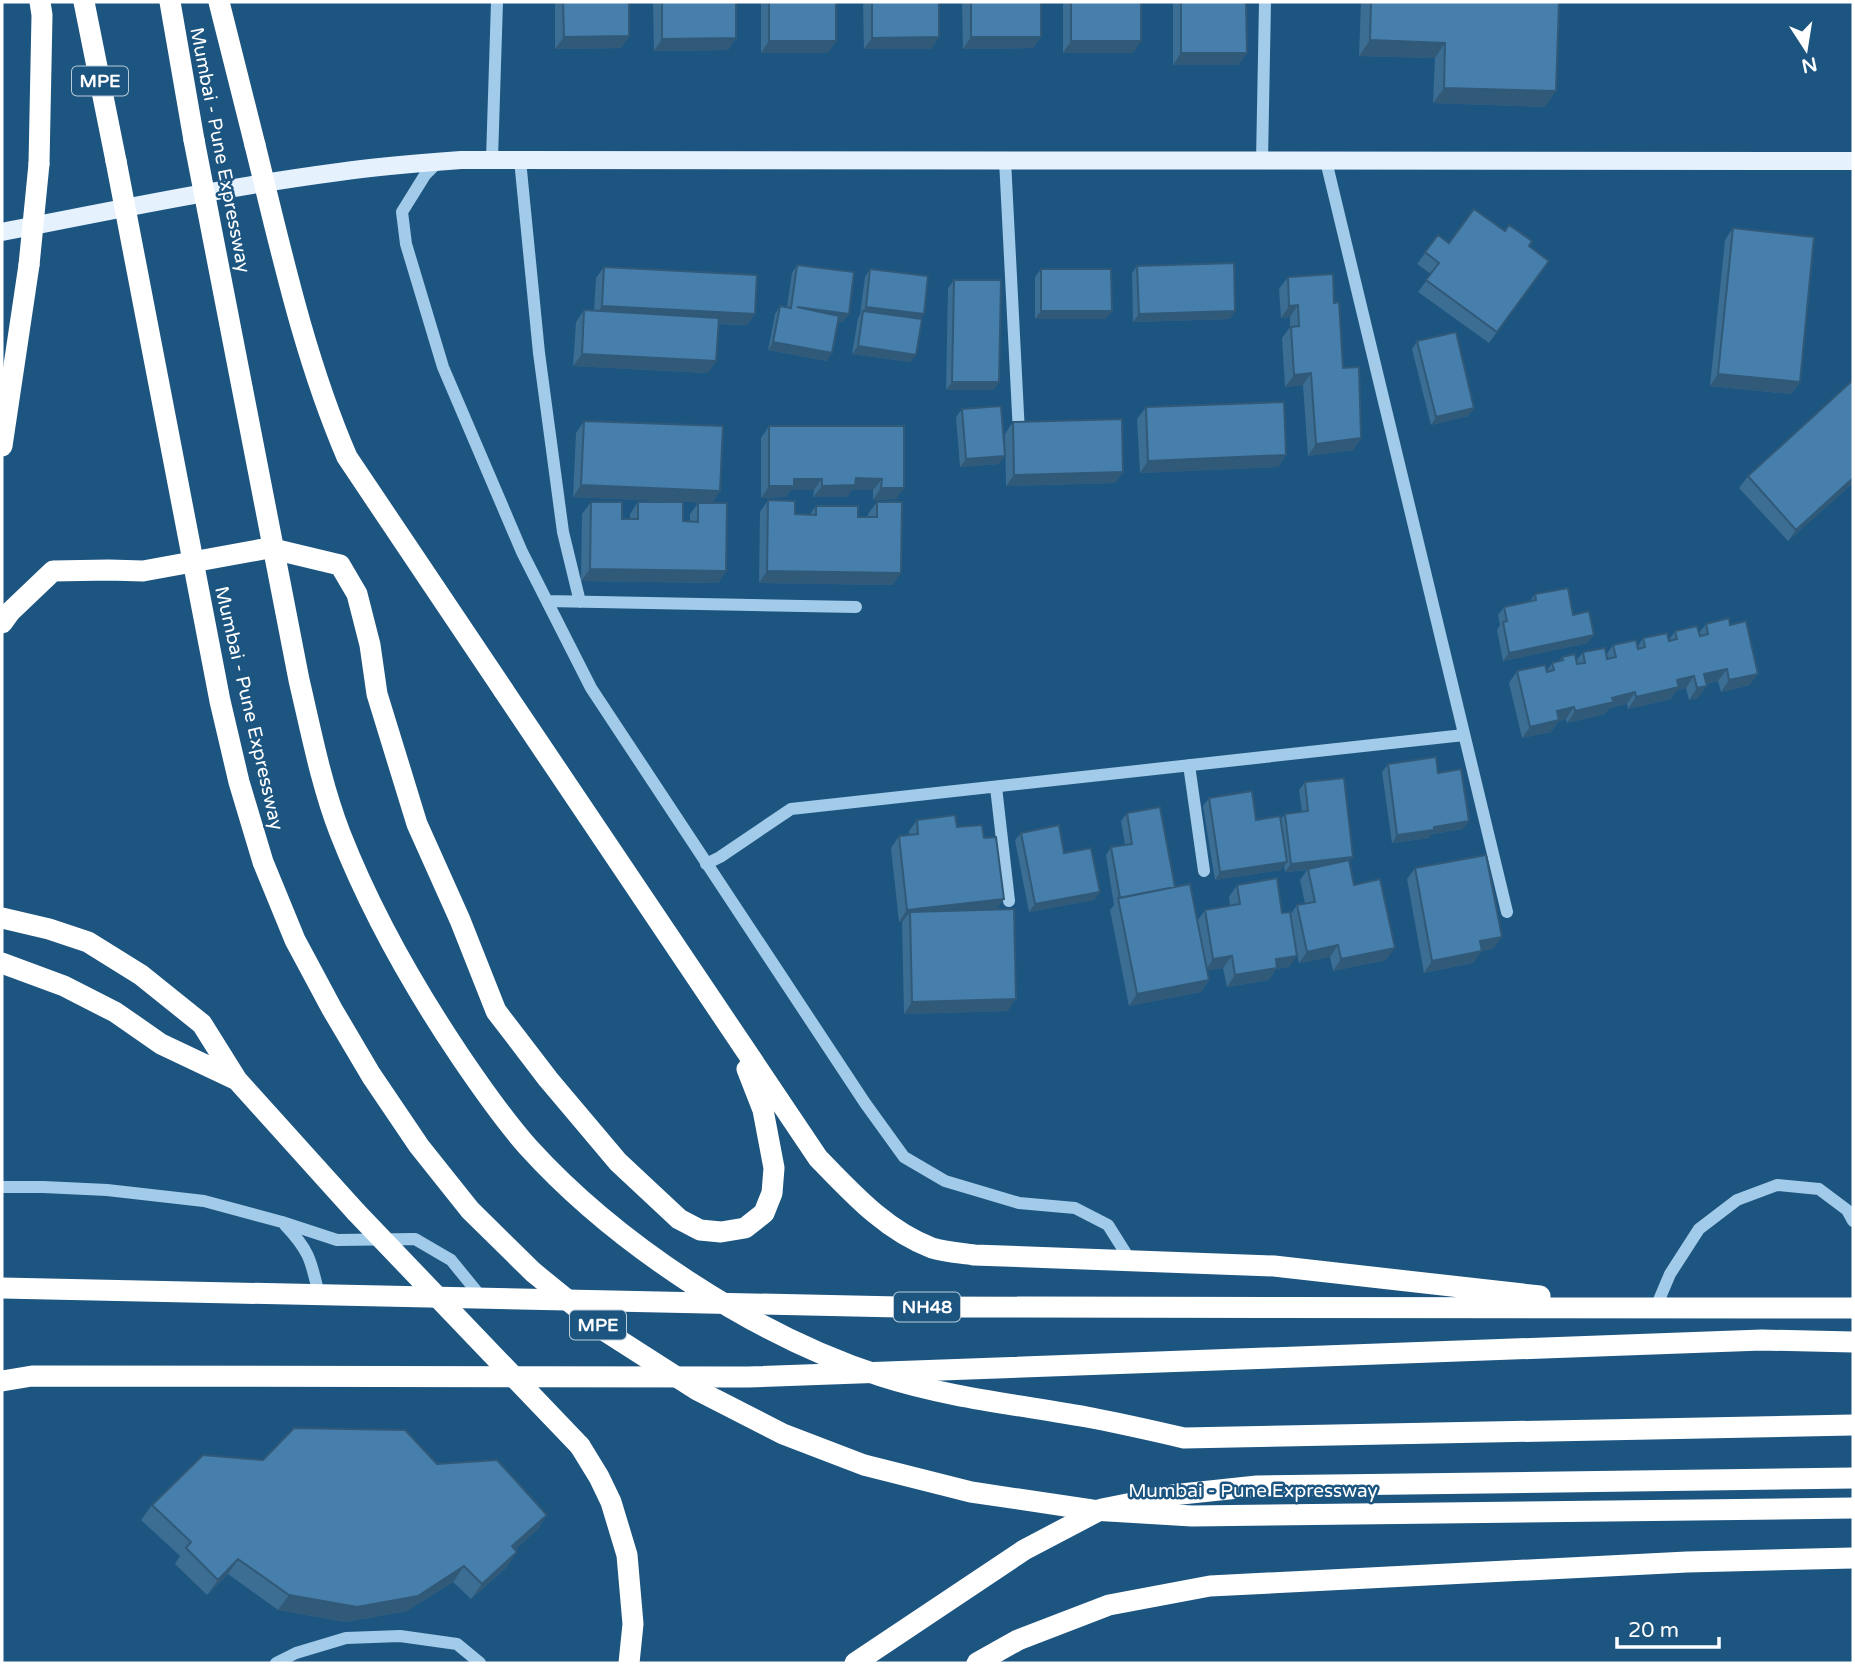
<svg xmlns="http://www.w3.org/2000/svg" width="1855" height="1665" font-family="'Varela Round',sans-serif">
<rect width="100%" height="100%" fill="#1d5581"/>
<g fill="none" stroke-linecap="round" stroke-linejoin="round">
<!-- minor -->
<path stroke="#a2cbe9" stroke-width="12" d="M492,159L497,2
M520,160L539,353L563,532L580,602
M1005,160L1019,433
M1262,161L1265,2
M1326,161L1507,912
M438,162L425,175L402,212L406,244L443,367L522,552L591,688L865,1103L904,1157L945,1181L1019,1203L1075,1208L1108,1225L1130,1260
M547,601L856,607
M1189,765L1204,871
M996,787L1009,901
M706,864L720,857L791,809L1464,735
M2,1187H43L107,1190L204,1201L282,1222L337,1240L415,1239L451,1260L482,1298
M285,1225C310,1251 311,1261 319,1295
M1656,1307L1670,1274L1699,1229L1737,1200L1777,1185L1819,1189L1847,1210L1853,1221
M276,1663L296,1653L346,1638L400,1636L457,1644L480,1663"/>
<!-- major -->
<path stroke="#e5f2fe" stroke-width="18" d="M2,232C114,210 225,187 339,172C379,166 420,163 461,160L1853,161"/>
<!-- highway -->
<path stroke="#fff" stroke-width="21" d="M84,2L116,161
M170,2L194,140
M219,2L255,145
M39,164L42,15L40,2
M2,446L29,265
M2,623L10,612L53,571L109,570L143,571L269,548L340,565L357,594L370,645L377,694L417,824L460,920L496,1011L548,1079L618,1162L679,1219L700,1230L721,1232L745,1228L764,1213L772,1193L774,1168L763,1110L747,1069
M504,691L818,1158C852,1193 885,1230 932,1248C945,1252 961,1253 974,1255L1274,1266L1540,1296
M2,918L49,929L88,942L141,975L202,1024L237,1080
M2,963L64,986L115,1012L161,1044L237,1080L356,1212
M2,1288L899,1307L1853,1308
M2,1381L32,1376L748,1377L1762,1340L1853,1342
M580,1446L599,1477L611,1502L627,1555L633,1624L629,1663
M855,1663L1024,1550L1102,1509L1172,1495L1257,1486L1853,1478
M977,1663L1018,1640L1109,1605L1210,1586L1687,1562L1853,1558"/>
<!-- highway-bridge -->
<path stroke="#fff" stroke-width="21" d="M194,140L299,680C311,731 321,784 340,833C371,912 413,986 460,1056C481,1087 503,1119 528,1147C616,1244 756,1336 881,1376C949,1398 1021,1405 1092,1418C1123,1424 1154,1431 1184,1438L1853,1425
M255,145C281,250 304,357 347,457L504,691
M116,161L220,701L239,782L263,862L295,940L332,1009L371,1075L419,1146L470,1210L533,1272L608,1333L697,1390L783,1434L864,1465L971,1492L1092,1510L1192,1516L1853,1508
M29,265L39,164
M356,1212L580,1446"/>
</g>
<!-- wall -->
<path fill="#3c6d93" d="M555,2H629V36L621,48L555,49Z
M653,2H736V38L728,50L654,51Z
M761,2H836V41L828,53H761Z
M863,2H939V37L931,49H864Z
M962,2H1041V37L1033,48L963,49Z
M1063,2H1141L1133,53H1063Z
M1173,2H1246L1247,53L1238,65H1173Z
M1343,2H1559L1545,107L1433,103L1435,58L1359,56L1361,2Z
M1733,228L1800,382L1791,394L1710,386L1725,240Z
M1505,231L1549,261L1489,343L1418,292L1431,274L1417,264L1438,235L1449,243Z
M797,265L843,322L838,321L827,361L768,350L775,314L780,306L787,307L792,273Z
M1137,266L1230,319L1133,322L1132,273Z
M604,267L755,314L747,325L718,324L716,361L708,373L573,366L576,322L584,310L594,311L596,278Z
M870,269L920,319L911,362L852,354L858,318L860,315L865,277Z
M1041,269L1106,319H1035V277Z
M1288,277L1334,303L1343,368L1361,438L1353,450L1308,456L1303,385L1285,387L1282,338L1290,327V317L1281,318L1279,289Z
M954,280L994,390H946L948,288Z
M1417,341L1474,408L1468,416L1431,425L1412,349Z
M1146,407L1286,455L1278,467L1140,473L1137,419Z
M962,409L999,464L960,467L956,417Z
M584,421L720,491L712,503L726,571L718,583L581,581L582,514L591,502L622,519H630V514L638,502L683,521H690V514L698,503H711L573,497L576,433Z
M1013,422L1123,472L1115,483L1006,486L1005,434Z
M769,426H904L896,499L873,500V490H852L847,497H813L814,490H791L786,497L761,498V438Z
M1748,476L1853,483L1788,541L1739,488Z
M768,500L795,514H810L816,506L858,517H868V514L877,502L893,585L759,583L760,512Z
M1535,594L1573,615L1588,643L1503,661L1497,630L1500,625L1498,615L1504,607L1530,601Z
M1706,624L1730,625L1750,685L1721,692L1718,681L1706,684L1698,698L1689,700L1686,688L1677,690L1671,699L1628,709L1627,704L1609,708L1605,714L1567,723L1566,719L1559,721L1551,732L1522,738L1509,683L1517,671H1547L1552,663L1559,661L1562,657L1576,661L1583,652L1606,655L1613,645L1638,646L1643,638L1669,640L1675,631L1699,633Z
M1388,764L1438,773L1463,829L1432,834L1429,838L1392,843L1382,772Z
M1305,782L1349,862L1354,885L1386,960L1333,971L1330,957L1299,963L1296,950L1289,967L1276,969L1269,980L1227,987L1223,968L1207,970L1209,980L1201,992L1129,1006L1110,910L1114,905L1106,855L1111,847L1125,845L1121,821L1127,813L1197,921L1205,910L1230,906L1229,897L1237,885L1282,913L1290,915L1297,905L1305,904L1300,880L1307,870L1285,872L1284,865L1281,870L1215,880L1203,806L1209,798L1256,820H1280L1285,814L1302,812L1299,790Z
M917,820L957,827L984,838L1004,899L996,909L1008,1011L904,1014L902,923L903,921L899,922L891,848L899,836L909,835V831Z
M1021,833L1064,853L1100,892L1094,900L1029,912L1015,840Z
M1415,868L1493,949L1481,951L1473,963L1424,973L1407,879Z
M263,1460L437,1464L547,1515L537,1530L515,1549L507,1567L471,1599L453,1582L407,1611L346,1622L278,1610L228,1574L207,1595L175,1564L180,1556L141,1520L152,1505Z"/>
<!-- shaded-wall -->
<path fill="#315978" d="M629,36L621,48L555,49L564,37Z
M939,37L931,49H864L872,38Z
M971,37H1041L1033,48L963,49Z
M736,38L728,50L654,51L662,39Z
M1370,40L1445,43L1435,58L1359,56Z
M769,41H836L828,53H761Z
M1071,41H1141L1133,53H1063Z
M1181,53H1247L1238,65H1173Z
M1444,88L1556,91L1545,107L1433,103Z
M1298,305L1290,317L1281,318L1289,306Z
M602,306L755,314L747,325L594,317Z
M797,307L849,314L843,322L791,315Z
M866,307L924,314L918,322L863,311Z
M1041,311H1112L1106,319H1035Z
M1235,311L1230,319L1133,322L1139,314Z
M773,342L832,353L827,361L768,350Z
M858,346L916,355L911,362L852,354Z
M582,354L716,361L708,373L573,366Z
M1311,373L1303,385L1285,387L1294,375Z
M1718,374L1800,382L1791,394L1710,386Z
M952,382H999L994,390H946Z
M1474,408L1468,416L1431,425L1436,417Z
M1361,438L1353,450L1308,456L1316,444Z
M1286,455L1278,467L1140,473L1148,461Z
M1005,456L999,464L960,467L966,459Z
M1123,472L1115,483L1006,486L1014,475Z
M856,478L882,479L873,490H852L847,497H813L822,486Z
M1853,478V483L1788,541L1796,530Z
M794,479H822L814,490H791L786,497L761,498L769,486Z
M581,485L720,491L712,503L573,497Z
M881,488H904L896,499L873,500Z
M590,569L726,571L718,583L581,581Z
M767,571L901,573L893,585L759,583Z
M1594,635L1588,643L1503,661L1509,653Z
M1727,669L1718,681L1695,686L1704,674Z
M1758,674L1750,685L1721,692L1729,680Z
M1694,676L1686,688L1677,690L1671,699L1628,709L1636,697L1677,680Z
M1707,686L1698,698L1689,700L1697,688Z
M1635,692L1627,704L1609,708L1605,714L1567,723L1575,711L1612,698Z
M1574,707L1566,719L1559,721L1551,732L1522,738L1530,727L1557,711Z
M1469,821L1463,829L1432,834L1429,838L1392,843L1397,835L1434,827Z
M1353,857L1347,865L1285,872L1291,864Z
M1287,862L1281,870L1215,880L1220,872Z
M1100,892L1094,900L1029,912L1035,904Z
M1004,899L996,910L910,912L903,921L899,922L907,910Z
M1502,937L1493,949L1472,953L1480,941Z
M1338,945L1330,957L1299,963L1307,952Z
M1395,948L1386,960L1333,971L1341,959Z
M1482,951L1473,963L1424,973L1432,961Z
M1232,956L1223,968L1205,971L1213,959Z
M1297,956L1289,967L1276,969L1269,980L1227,987L1235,975L1276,959Z
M1209,980L1201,992L1129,1006L1137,994Z
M1016,999L1008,1011L904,1014L912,1002Z
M547,1515L537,1530L502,1562L512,1546Z
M517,1552L507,1567L471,1599L482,1584Z
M238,1559L228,1574L207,1595L218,1580Z
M464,1566L453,1582L407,1611L346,1622L278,1610L289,1595Z"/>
<!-- building -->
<path fill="#467fab" stroke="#315978" stroke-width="2" d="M563,2H629V36L564,37Z
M662,2H736V38L662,39Z
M769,2H836V41H769Z
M872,2H939V37L872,38Z
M971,2H1041V37H971Z
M1071,2H1141V41H1071Z
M1181,2H1246L1247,53H1181Z
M1371,2H1559L1556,91L1444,88L1445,43L1370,40Z
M1474,209L1505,231L1509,225L1532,241L1529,246L1549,261L1497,332L1426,280L1439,263L1425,252L1438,235L1449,243Z
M1733,228L1814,237L1800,382L1718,374Z
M1234,263L1235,311L1139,314L1137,266Z
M797,265L854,272L849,314L797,307L839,316L832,353L773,342L780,306L791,308Z
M604,267L757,275L755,314L602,306Z
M870,269L928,276L924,314L866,307Z
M1041,269H1111L1112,311H1041Z
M1333,274L1334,303L1339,302L1343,368L1359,367L1361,438L1316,444L1311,373L1294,375L1291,327L1299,326L1298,305L1289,306L1288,277Z
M954,280H1001L999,382H952Z
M584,310L719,318L716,361L582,354Z
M863,311L922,319L916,355L858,346Z
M1456,332L1474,408L1436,417L1417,341Z
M1853,380V478L1796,530L1748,476Z
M1284,402L1286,455L1148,461L1146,407Z
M1001,406L1005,456L966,459L962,409Z
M1122,419L1123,472L1014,475L1013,422Z
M584,421L723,426L720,491L581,485Z
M769,426H904V488H881L882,479L856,478L855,485L822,486V479H794V486H769Z
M768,500L795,501V514L816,515V506H858V517H877V502H902L901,573L767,571Z
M591,502H622V519H638V502H683V521L698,522V503H727L726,571L590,569Z
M1568,588L1573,615L1589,611L1594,635L1509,653L1503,622L1507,621L1504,607L1536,600L1535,594Z
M1729,618L1730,625L1746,621L1758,674L1729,680L1727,669L1704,674L1707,686L1697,688L1694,676L1677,680L1679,687L1636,697L1635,692L1612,698L1614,702L1575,711L1574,707L1557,711L1559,720L1530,727L1517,671L1545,665L1547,672L1554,670L1552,663L1563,660L1562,657L1575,654L1577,664L1585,663L1583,652L1605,648L1607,659L1616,657L1613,645L1636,640L1638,649L1645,647L1643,638L1667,633L1669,641L1677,639L1675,631L1697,626L1700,636L1708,634L1706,624Z
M1436,757L1438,773L1461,769L1469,821L1434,827V830L1397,835L1388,764Z
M1344,778L1353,857L1291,864L1285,814L1308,811L1305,782Z
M1252,791L1256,820L1280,816L1287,862L1220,872L1209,798Z
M1160,807L1175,887L1120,898L1111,847L1132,844L1127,813Z
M955,815L957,827L982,825L984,838L996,837L1004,899L907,910L899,836L918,834L917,820Z
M1059,825L1064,853L1091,848L1100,892L1035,904L1021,833Z
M1486,855L1502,937L1480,941L1482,951L1432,961L1415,868Z
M1349,860L1354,885L1380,879L1395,948L1341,959L1338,945L1307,952L1297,905L1315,902L1308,869Z
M1277,878L1282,913L1290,912L1297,956L1276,959L1277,968L1235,975L1232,956L1213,959L1205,910L1240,904L1237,885Z
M1190,884L1209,980L1137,994L1118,898Z
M1014,909L1016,999L912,1002L910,912Z
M294,1428L405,1430L437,1464L497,1460L547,1515L512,1546L517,1552L482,1584L464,1566L418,1596L357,1607L289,1595L238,1559L218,1580L186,1548L191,1542L152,1505L203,1455L263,1460Z"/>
<g text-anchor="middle" stroke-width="5" stroke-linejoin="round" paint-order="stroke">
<!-- shield labels -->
<g fill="#1d5581" stroke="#bbccd9" stroke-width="2">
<rect x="72" y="66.5" width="56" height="29" rx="5"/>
<rect x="894" y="1292.5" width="66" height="29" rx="5"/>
<rect x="570" y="1310.5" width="56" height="29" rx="5"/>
</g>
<g font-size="18" font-weight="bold" fill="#fff">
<text x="100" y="87">MPE</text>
<text x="927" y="1313">NH48</text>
<text x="598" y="1331">MPE</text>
</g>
<!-- street labels -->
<g font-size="19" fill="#fff" stroke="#1d5581">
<text transform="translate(221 150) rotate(79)" y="7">Mumbai - Pune Expressway</text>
<text transform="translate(250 708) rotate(77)" y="7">Mumbai - Pune Expressway</text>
<text x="1253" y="1497">Mumbai - Pune Expressway</text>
</g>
</g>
<!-- border -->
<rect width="1855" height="1665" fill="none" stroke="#ffffff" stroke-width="7"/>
<!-- north arrow -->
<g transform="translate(1806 49) rotate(168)" stroke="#1d5581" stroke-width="5" paint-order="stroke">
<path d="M0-5L12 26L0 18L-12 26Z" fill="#ffffff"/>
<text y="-10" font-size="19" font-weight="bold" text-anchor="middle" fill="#ffffff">N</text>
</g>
<!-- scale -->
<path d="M1617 1637v10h102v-10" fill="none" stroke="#ffffff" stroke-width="3.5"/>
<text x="1628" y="1637" font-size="21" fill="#ffffff" stroke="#1d5581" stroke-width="5" paint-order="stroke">20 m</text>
</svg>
